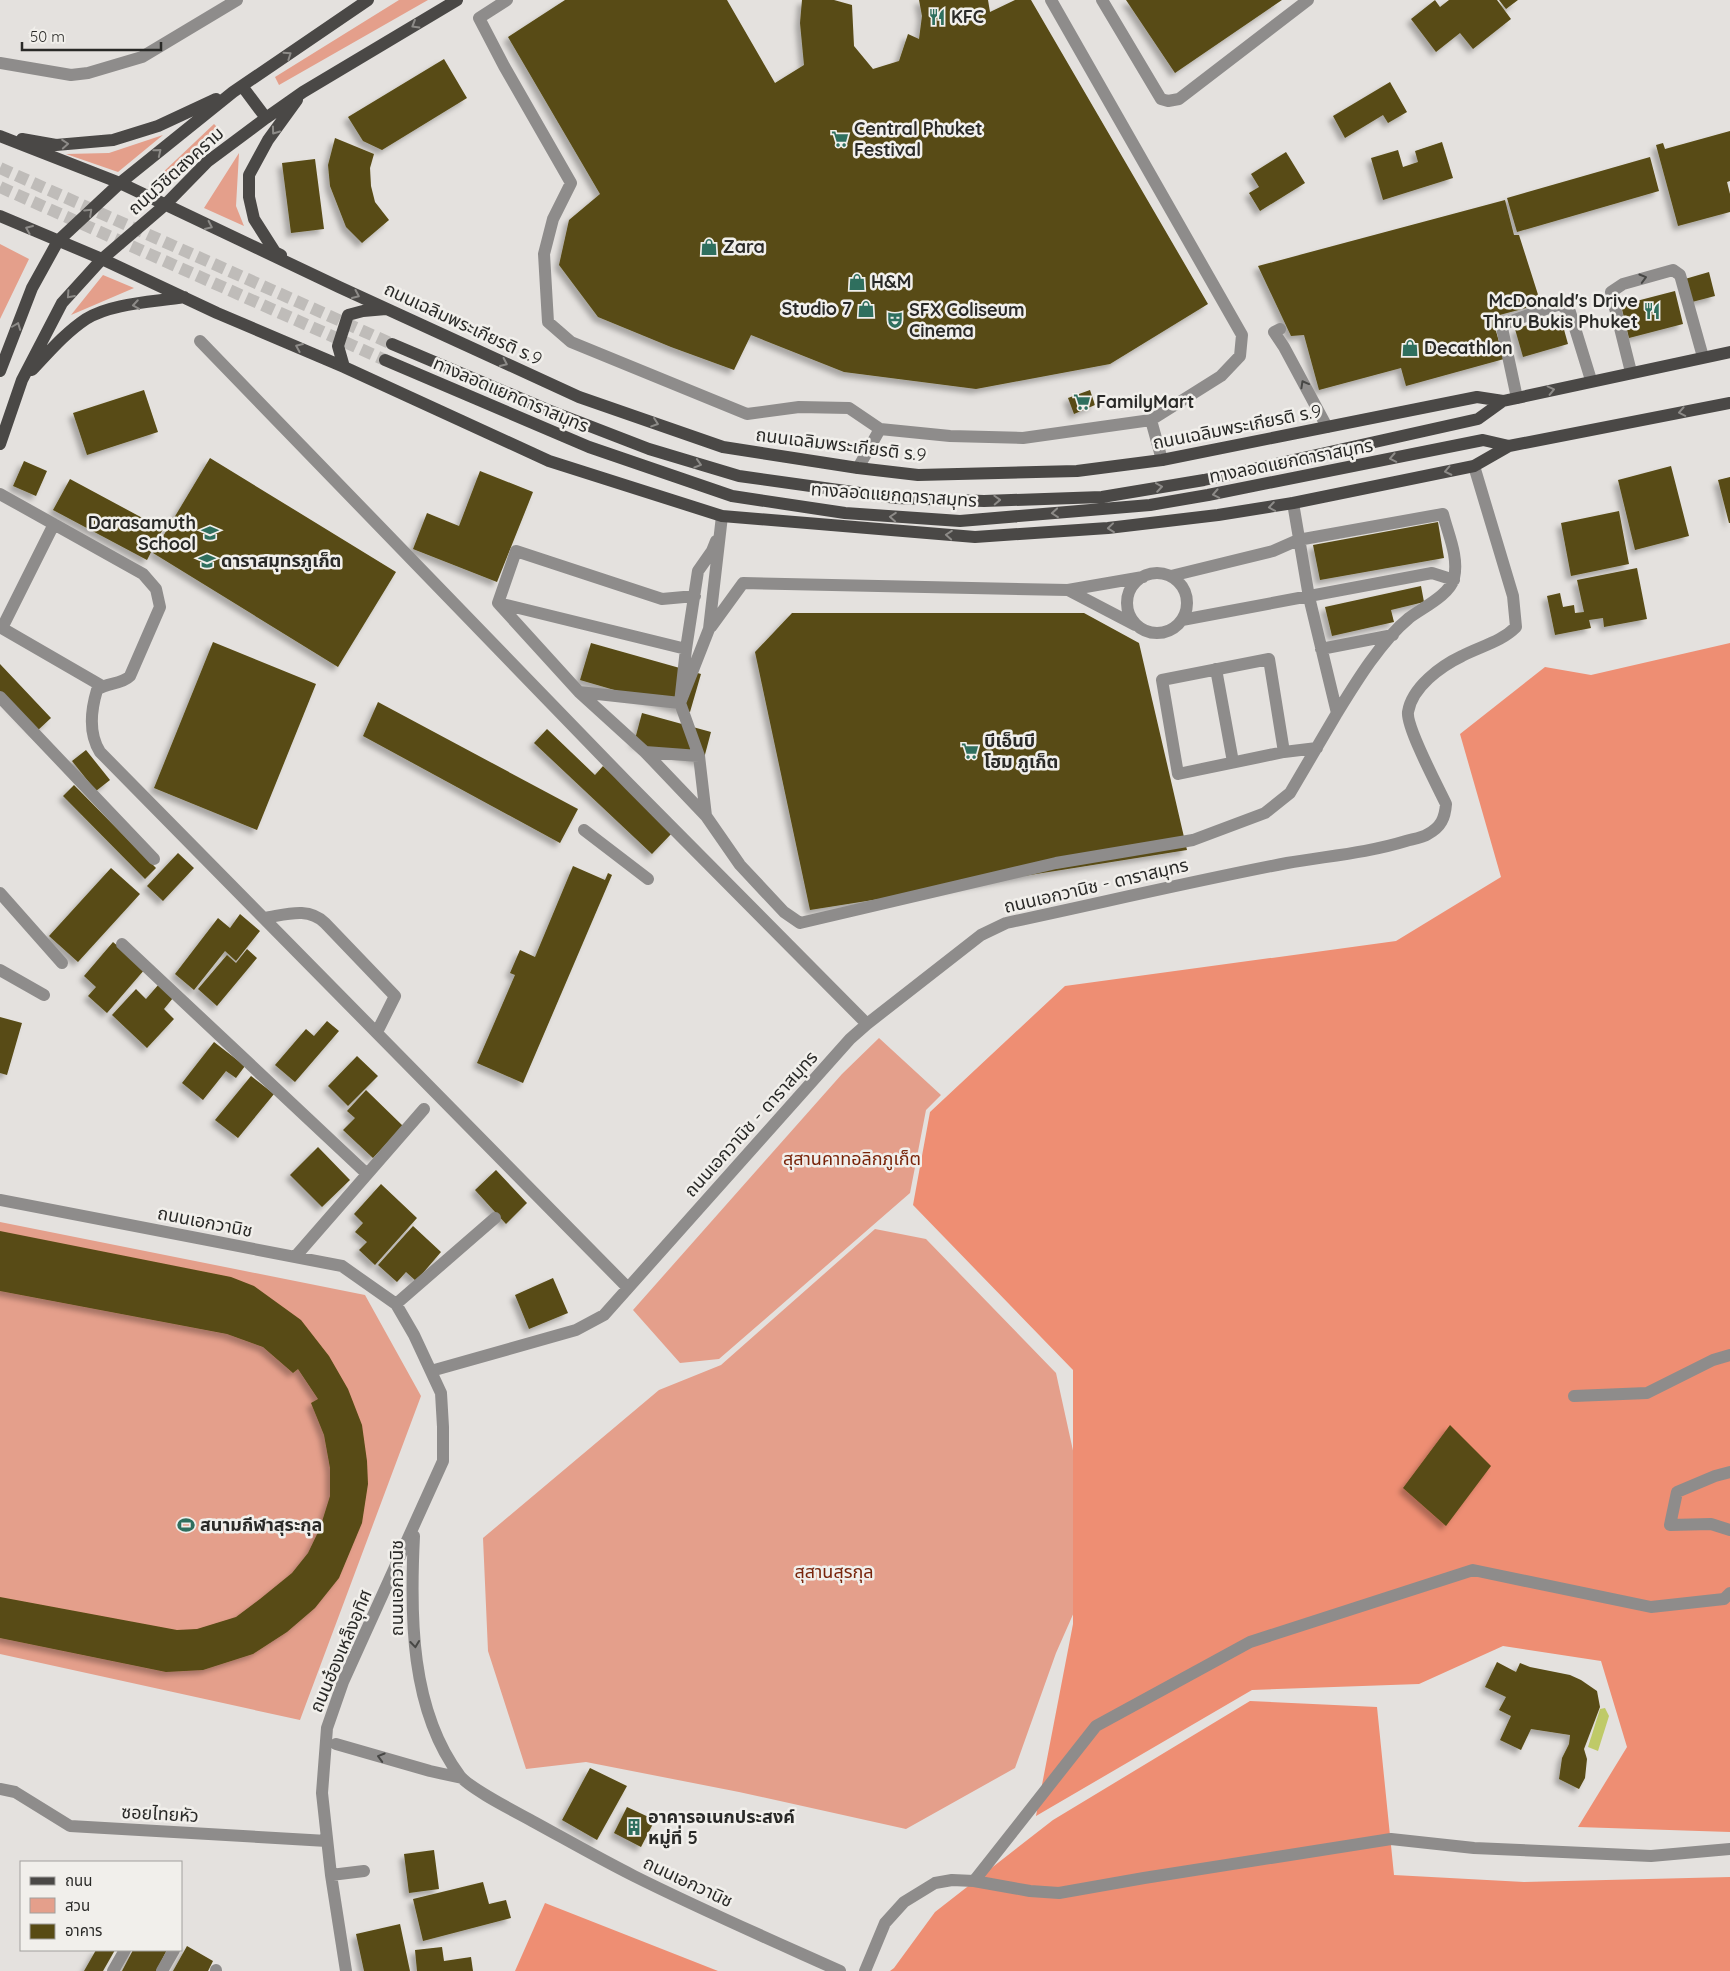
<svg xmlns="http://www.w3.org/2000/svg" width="1730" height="1971" font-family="Quicksand,'Noto Sans Thai',sans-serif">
<defs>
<filter id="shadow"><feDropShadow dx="-4.5" dy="4.5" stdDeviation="2.5" flood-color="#0004"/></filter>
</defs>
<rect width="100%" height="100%" fill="#e4e1de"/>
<!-- green -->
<path fill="#e49f8b" d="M399,0H428L279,85L275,77Z
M214,124L220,130L165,182L158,177Z
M163,135L118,172L66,154L109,153Z
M239,153L236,206L244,226L204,208Z
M0,244L29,259L0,319Z
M103,275L134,288L71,315Z
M879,1038L941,1095L926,1110L910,1193L719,1359L680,1363L633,1310L842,1074Z
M0,1222L365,1295L421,1396L300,1720L0,1654Z
M875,1229L926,1239L1056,1373L1097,1560L1056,1653L1015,1768L906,1829L739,1792L586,1762L526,1769L488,1651L483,1538L659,1390L721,1365Z"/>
<!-- forest -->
<path fill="#ee8e73" d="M1730,643V1832L1578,1827L1627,1747L1601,1661L1503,1646L1419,1684L1252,1690L1036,1816L1073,1624V1370L913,1205L930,1112L1065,986L1396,941L1501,877L1460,734L1545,667L1591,675Z
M1250,1701L1377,1707L1394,1875L1524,1882L1730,1877V1971H890L894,1968L935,1912L1053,1820Z
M545,1903L718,1971H515Z"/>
<!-- water -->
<path fill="#bfca68" d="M1605,1708L1609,1716L1598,1751L1588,1747L1600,1709Z"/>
<!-- building -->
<path fill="#584b14" filter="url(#shadow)" d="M565,0H727L775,83L804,65L800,23L802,0H834L852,5L854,46L873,69L899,61L908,34L919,39L922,16L919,0H988L990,12L1015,0H1031L1208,304L1110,364L976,389L844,372L751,335L734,370L671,347L598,317L559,265L569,220L600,194L508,37Z
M1126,0H1282L1175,73Z
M1435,0L1440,7L1449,0H1497L1511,19L1473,49L1460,33L1436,52L1411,19Z
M1499,0H1518L1506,9Z
M444,59L467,98L382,150L363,141L348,117Z
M1390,82L1407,112L1388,123L1383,115L1345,138L1333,116Z
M1730,131V181L1727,182L1730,194V212L1678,226L1656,145L1663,143L1665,149Z
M335,138L374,154L370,168L371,186L375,202L389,220L362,243L346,227L330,186L328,165Z
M1442,142L1453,178L1383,200L1371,158L1398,150L1403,167L1418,162L1415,151Z
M1286,152L1305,183L1260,211L1249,193L1259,187L1251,174Z
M1650,157L1659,191L1517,232L1507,198Z
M315,159L324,229L291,233L282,163Z
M1505,200L1514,235H1519L1541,304L1492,317L1504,359L1406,386L1401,368L1319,390L1304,335L1291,336L1258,266Z
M1709,272L1715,296L1692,302L1685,279Z
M1675,291L1683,324L1629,338L1621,305Z
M1560,315L1568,344L1523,357L1515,329Z
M144,390L158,432L87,455L73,413Z
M1090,390L1095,405L1074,414L1068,398Z
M210,458L396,572L338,667L153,553Z
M24,461L47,471L36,496L13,486Z
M1671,466L1689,536L1635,550L1618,480Z
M480,471L533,492L497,582L413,549L427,513L459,526Z
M1730,477V523H1729L1718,480Z
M70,479L163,529L147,560L53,510Z
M1619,511L1629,564L1571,576L1561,523Z
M1438,522L1444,558L1320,580L1313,545Z
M1637,568L1647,619L1604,627L1603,618L1589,620L1591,628L1555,635L1547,596L1560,593L1563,607L1574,605L1575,613L1584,612L1577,580Z
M1421,586L1424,602L1391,610L1394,622L1332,636L1325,607Z
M792,613H1084L1139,643L1187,850L810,910L755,652Z
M213,642L316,684L257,830L154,788Z
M591,643L701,674L690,712L580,680Z
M0,664L51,718L37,731L0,692Z
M378,702L578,809L560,843L363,736Z
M642,713L711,732L703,762L634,743Z
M547,729L595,775L603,766L673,832L652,854L534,743Z
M86,750L110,780L96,791L72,761Z
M74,785L156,868L145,879L63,796Z
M178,853L194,868L163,901L147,886Z
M573,866L605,880L608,873L612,875L523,1083L477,1063L515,975L510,973L520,950L535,957Z
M111,868L140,894L78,962L49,936Z
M240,914L260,931L236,961L225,951L194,990L175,974L218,918L230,928Z
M113,942L145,969L107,1013L88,996L96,987L84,976Z
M247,949L257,958L217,1006L198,989L227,955L236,963Z
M159,984L173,998L164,1009L174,1019L147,1048L112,1015L136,989L146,999Z
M0,1017L22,1023L7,1075L0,1073Z
M327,1021L339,1031L295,1082L275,1065L306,1029L314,1036Z
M214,1042L245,1066L236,1078L226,1071L203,1100L182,1083Z
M357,1056L378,1076L348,1106L328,1086Z
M251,1076L274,1094L238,1138L215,1120Z
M366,1090L403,1126L373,1158L343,1130L355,1118L347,1111Z
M318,1147L350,1180L322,1207L290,1175Z
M496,1170L527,1203L506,1224L475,1190Z
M381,1184L417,1218L375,1265L359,1250L367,1242L355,1232L363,1223L354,1214Z
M413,1226L441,1252L416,1281L406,1272L397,1282L378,1265Z
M0,1231L231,1277L254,1286L301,1320L329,1356L348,1389L362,1425L367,1461L368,1484L362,1523L339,1578L315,1608L287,1632L253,1654L203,1670L166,1672L0,1638V1597L177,1630L197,1629L236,1617L260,1599L292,1573L308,1553L320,1528L330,1496V1468L324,1435L311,1403L318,1399L298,1369L293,1373L263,1347L227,1334L0,1291Z
M553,1278L568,1313L529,1329L515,1295Z
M1450,1425L1491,1466L1446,1526L1403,1488Z
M1497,1662L1516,1672L1520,1663L1530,1667L1570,1675L1581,1680L1597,1691L1600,1707L1584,1749L1587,1759L1585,1778L1579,1789L1559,1779L1562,1758L1569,1744L1570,1735L1531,1729L1521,1750L1500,1740L1511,1716L1499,1710L1506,1697L1485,1687Z
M590,1768L627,1786L597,1840L562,1820Z
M627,1807L655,1820L641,1847L614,1833Z
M434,1850L439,1889L409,1893L404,1854Z
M483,1882L489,1904L506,1900L511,1918L423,1941L413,1899Z
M400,1924L410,1971H364L356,1934Z
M187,1946L213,1961L208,1971H173Z
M442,1947L444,1961L471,1957L473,1971H417L415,1950Z
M96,1950H115L103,1971H84Z
M133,1950H167L156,1971H122Z"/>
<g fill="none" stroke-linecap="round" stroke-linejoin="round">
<!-- major-tunnel -->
<path stroke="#bfbcb9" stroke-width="12" stroke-dasharray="12 6" stroke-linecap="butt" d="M0,168L392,344
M0,187L385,360"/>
<!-- minor -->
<path stroke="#8e8c8b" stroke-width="12" d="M507,0L479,18L504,66L571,183L553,219L544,254L548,322L571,342L747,414L799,407L849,408L880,429
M1051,0L1242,335L1240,356L1221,376L1151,420L1162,460
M1102,0L1161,99L1168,101L1179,99L1308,0
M0,63L71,75L88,73L142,57L237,0
M1280,329L1274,332L1284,347L1327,427
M200,341L629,784L867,1024
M1631,372L1611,292L1623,284L1673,270L1680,275L1703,357
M1517,398L1502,328L1506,323L1560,304L1570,312L1591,380
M858,468L880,429L950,436L1023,438L1151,420
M0,494L143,574L156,589L160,607L130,676C121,685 107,682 97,690C91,710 88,733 100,752L628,1288
M722,516L709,629L680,703L699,756L706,816L740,865L784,912L800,923L1056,863L1193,840L1265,813L1290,793L1337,713L1309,597L1293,503
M1127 603a30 30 0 1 1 60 0a30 30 0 1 1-60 0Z
M1171,576L1273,551L1298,540L1443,514C1448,534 1459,557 1454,578C1450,595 1422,608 1409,618C1381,641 1356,682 1337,713
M1068,590L1135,625
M695,596L662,599L516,551L498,603L686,649L698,571L712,551L716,541
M498,603L579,692L645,752L706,816
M1182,620L1432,573L1454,580
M0,627L102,686
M711,627L743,583L1068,590L1143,577
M2,628L54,524
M1321,649L1393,635
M1216,669L1233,762
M579,692L680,703L686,649
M0,697L154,859
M645,752L699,756
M1284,752L1269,659L1162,680L1178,774L1284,752L1317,748
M584,830L648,879
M0,893L62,963
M264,918C285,915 308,906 325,923L395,996L377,1032
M122,944L367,1174
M0,970L44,995
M0,1200L342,1266L396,1304L414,1335L441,1393L443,1427V1461L343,1682L327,1728L322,1793L331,1875L346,1971
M295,1257L424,1109
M396,1304L495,1218
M431,1371L576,1330L604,1315L850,1039L867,1024L981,935L1006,923C1100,903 1193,881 1287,863C1327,856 1367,853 1406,841C1413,839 1422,838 1428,834C1441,827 1445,818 1446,804C1438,787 1406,727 1408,712C1412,687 1441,666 1462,656C1481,646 1501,642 1516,627L1513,596L1474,466
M1574,1396L1647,1393L1713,1360L1730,1355
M1730,1472L1715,1476L1677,1492L1670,1525L1711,1524L1730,1530
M414,1536C410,1615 410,1710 460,1776C470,1789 518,1813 534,1822C567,1840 600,1859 634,1876C702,1910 771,1940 840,1971
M336,1744L430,1771L462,1778
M0,1789L15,1792L70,1826L327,1841
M331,1875L364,1871
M974,1881L1096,1726L1250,1642L1473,1570L1651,1607L1724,1599L1730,1593
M113,1971L125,1950
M162,1971L174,1950
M216,1971V1970
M865,1971L885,1923L904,1902L935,1883L952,1880L974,1881L1030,1891L1059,1893L1144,1878L1391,1839L1474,1848L1651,1856L1730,1849"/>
<!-- major -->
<path stroke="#4a4846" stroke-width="12" d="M242,86L266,118
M0,136L120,183L339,287L579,397L723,447L858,468L918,475L1077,471L1162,460L1477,397L1503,401L1730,352
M22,139L56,145L113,140L158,126L216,99
M0,216L102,259L217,313L344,367L549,461L722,516L975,537L1108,528L1218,515L1293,503L1474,466L1509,446L1730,403
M281,255L275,252L254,219L249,197V175L268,140L297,100
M392,344L548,410L649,449L739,476L896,498L984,501L1102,497L1204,480L1478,419L1503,401
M385,360L589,447L732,496L845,513L960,521L1150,505L1208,495L1483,440L1509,446
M344,367L338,346L348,315L363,311L386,309
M32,370C49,352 65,333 86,319C111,303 154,302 184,297
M0,371L32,288L58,241L120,183L233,92L368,0
M0,444L22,380L62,303L102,259L165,205L207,162L266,118L303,92L457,0"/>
</g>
<!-- one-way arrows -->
<defs><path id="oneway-chevron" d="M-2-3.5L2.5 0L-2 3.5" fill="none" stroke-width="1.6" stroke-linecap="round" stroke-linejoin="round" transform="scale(1.25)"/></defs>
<g stroke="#8d8b88">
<use href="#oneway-chevron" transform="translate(415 25) rotate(149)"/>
<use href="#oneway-chevron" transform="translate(288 55) rotate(-34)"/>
<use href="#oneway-chevron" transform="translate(275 131) rotate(126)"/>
<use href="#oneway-chevron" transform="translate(65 144) rotate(-4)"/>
<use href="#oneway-chevron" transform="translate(158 152) rotate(-39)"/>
<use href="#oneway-chevron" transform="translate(89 212) rotate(-43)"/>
<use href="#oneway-chevron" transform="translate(209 226) rotate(25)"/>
<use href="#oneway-chevron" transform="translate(29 229) rotate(-157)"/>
<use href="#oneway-chevron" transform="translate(70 295) rotate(132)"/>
<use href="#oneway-chevron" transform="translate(356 295) rotate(24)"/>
<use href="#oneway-chevron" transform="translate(136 305) rotate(171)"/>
<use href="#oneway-chevron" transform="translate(17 326) rotate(-69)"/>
<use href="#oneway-chevron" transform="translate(299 347) rotate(-157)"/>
<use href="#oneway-chevron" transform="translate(504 363) rotate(25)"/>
<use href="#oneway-chevron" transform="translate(1551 390) rotate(-13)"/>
<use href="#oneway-chevron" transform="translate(1682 412) rotate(169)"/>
<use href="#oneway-chevron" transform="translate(655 423) rotate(19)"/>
<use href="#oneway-chevron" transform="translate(1393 458) rotate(169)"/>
<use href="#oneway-chevron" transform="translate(698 464) rotate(17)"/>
<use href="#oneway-chevron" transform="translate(1448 471) rotate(168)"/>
<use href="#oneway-chevron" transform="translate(1159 487) rotate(-9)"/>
<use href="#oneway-chevron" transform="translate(1216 494) rotate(169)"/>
<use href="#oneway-chevron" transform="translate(997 500) rotate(-2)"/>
<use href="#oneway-chevron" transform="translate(1272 507) rotate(171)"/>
<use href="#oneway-chevron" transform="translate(1055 513) rotate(175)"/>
<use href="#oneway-chevron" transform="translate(893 517) rotate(-176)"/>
<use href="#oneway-chevron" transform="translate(1111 528) rotate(174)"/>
<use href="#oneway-chevron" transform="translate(949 535) rotate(-176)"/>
</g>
<g stroke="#474745">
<use href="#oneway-chevron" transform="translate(1643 278) rotate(-16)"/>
<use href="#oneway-chevron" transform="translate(1304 384) rotate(-119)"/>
<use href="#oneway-chevron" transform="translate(415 1644) rotate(84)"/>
<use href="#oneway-chevron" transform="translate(381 1757) rotate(-164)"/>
</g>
<!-- icons -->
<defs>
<g id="restaurant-bare" transform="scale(1.35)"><path d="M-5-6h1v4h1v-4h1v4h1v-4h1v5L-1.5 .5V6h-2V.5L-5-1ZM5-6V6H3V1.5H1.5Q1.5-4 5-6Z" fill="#2f6f5e" stroke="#f1efeb" stroke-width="2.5" paint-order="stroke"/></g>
<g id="supermarket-bare" transform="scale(1.35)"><path d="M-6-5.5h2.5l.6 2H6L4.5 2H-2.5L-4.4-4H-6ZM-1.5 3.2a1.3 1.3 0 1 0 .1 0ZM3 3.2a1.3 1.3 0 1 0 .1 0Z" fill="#2f6f5e" stroke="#f1efeb" stroke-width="2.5" paint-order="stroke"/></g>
<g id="shop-bare" transform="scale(1.35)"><path d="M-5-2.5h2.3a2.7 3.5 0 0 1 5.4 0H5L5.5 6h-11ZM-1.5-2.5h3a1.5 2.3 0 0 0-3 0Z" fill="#2f6f5e" stroke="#f1efeb" stroke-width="2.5" paint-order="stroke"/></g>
<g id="theatre-bare" transform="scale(1.35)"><path d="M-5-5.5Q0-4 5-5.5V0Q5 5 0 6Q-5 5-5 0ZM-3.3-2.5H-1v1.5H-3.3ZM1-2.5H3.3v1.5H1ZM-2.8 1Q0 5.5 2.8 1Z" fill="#2f6f5e" stroke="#f1efeb" stroke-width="2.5" paint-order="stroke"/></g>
<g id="school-bare" transform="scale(1.35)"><path d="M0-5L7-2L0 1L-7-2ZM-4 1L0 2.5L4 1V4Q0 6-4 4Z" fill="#2f6f5e" stroke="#f1efeb" stroke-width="2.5" paint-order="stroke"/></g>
<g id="stadium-bare" transform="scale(1.35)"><path d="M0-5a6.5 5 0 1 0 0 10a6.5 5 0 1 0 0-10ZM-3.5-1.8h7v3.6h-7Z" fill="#2f6f5e" stroke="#f1efeb" stroke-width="2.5" paint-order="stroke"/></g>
<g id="building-bare" transform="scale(1.35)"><path d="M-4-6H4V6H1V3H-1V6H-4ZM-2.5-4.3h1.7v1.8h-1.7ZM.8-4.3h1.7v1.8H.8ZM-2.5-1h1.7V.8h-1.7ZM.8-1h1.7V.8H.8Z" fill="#2f6f5e" stroke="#f1efeb" stroke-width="2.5" paint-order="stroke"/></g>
</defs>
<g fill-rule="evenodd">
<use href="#restaurant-bare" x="937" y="17"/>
<use href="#supermarket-bare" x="840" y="139"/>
<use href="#shop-bare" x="709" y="247"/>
<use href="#shop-bare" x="857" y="282"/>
<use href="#shop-bare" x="866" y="309"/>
<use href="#restaurant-bare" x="1652" y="311"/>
<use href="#theatre-bare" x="895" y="320"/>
<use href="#shop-bare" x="1410" y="348"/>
<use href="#supermarket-bare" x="1082" y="402"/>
<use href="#school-bare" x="210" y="533"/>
<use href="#school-bare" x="207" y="561"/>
<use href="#supermarket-bare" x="970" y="751"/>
<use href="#stadium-bare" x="186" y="1525"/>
<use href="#building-bare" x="634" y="1827"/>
</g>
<g text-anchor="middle" stroke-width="5" stroke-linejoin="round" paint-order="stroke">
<!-- poi labels -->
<g font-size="18" font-weight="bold" fill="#292927" stroke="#f1efeb" text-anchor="start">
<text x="951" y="23">KFC</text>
<text x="854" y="135">Central Phuket<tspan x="854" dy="21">Festival</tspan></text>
<text x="723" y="253">Zara</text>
<text x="871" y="288">H&amp;M</text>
<text x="1638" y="307" text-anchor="end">McDonald's Drive<tspan x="1638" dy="21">Thru Bukis Phuket</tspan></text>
<text x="852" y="315" text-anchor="end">Studio 7</text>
<text x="909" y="316">SFX Coliseum<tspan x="909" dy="21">Cinema</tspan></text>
<text x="1424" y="354">Decathlon</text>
<text x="1096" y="408">FamilyMart</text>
<text x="196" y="529" text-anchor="end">Darasamuth<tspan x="196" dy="21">School</tspan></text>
<text x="221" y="567">ดาราสมุทรภูเก็ต</text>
<text x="984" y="747">บีเอ็นบี<tspan x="984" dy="21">โฮม ภูเก็ต</tspan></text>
<text x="200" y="1531">สนามกีฬาสุระกุล</text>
<text x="648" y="1823">อาคารอเนกประสงค์<tspan x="648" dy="21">หมู่ที่ 5</tspan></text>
</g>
<!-- street labels -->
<g font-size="18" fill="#292927" stroke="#f1efeb">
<text transform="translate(176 171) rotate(-42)" y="6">ถนนวิชิตสงคราม</text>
<text transform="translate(463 324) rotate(25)" y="6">ถนนเฉลิมพระเกียรติ ร.9</text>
<text transform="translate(511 395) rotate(23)" y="6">ทางลอดแยกดาราสมุทร</text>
<text transform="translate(1237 427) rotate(-11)" y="6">ถนนเฉลิมพระเกียรติ ร.9</text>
<text transform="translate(841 445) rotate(7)" y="6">ถนนเฉลิมพระเกียรติ ร.9</text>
<text transform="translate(1291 461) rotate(-11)" y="6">ทางลอดแยกดาราสมุทร</text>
<text transform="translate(894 495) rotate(4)" y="6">ทางลอดแยกดาราสมุทร</text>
<text transform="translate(1096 886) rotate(-13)" y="6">ถนนเอกวานิช - ดาราสมุทร</text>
<text transform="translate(751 1124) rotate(-48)" y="6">ถนนเอกวานิช - ดาราสมุทร</text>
<text transform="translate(205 1222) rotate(11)" y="6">ถนนเอกวานิช</text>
<text transform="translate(397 1588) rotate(-90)" y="6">ถนนเอกวานิช</text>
<text transform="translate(341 1651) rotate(-67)" y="6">ถนนฮ๋องเหล็งอุทิศ</text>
<text transform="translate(160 1814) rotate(3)" y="6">ซอยไทยหัว</text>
<text transform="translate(688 1882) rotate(25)" y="6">ถนนเอกวานิช</text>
</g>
<!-- park labels -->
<g font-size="18" fill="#78240a" stroke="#f1efeb">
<text x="852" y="1165">สุสานคาทอลิกภูเก็ต</text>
<text x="834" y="1578">สุสานสุรกุล</text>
</g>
</g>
<!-- legend -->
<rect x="20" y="1861" width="162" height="90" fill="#f1efeb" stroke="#a1a09d"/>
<rect x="30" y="1877" width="25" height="8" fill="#4a4846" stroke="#a1a09d"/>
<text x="65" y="1886" font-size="15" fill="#292927">ถนน</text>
<rect x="30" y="1898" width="25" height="15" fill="#e49f8b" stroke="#a1a09d"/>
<text x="65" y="1911" font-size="15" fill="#292927">สวน</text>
<rect x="30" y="1924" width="25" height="15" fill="#584b14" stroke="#a1a09d"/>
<text x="65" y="1936" font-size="15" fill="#292927">อาคาร</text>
<!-- scale -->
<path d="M22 42v8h139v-8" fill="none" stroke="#292927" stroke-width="2.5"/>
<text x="30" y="42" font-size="15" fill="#292927" stroke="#f1efeb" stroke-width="4" paint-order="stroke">50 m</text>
</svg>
